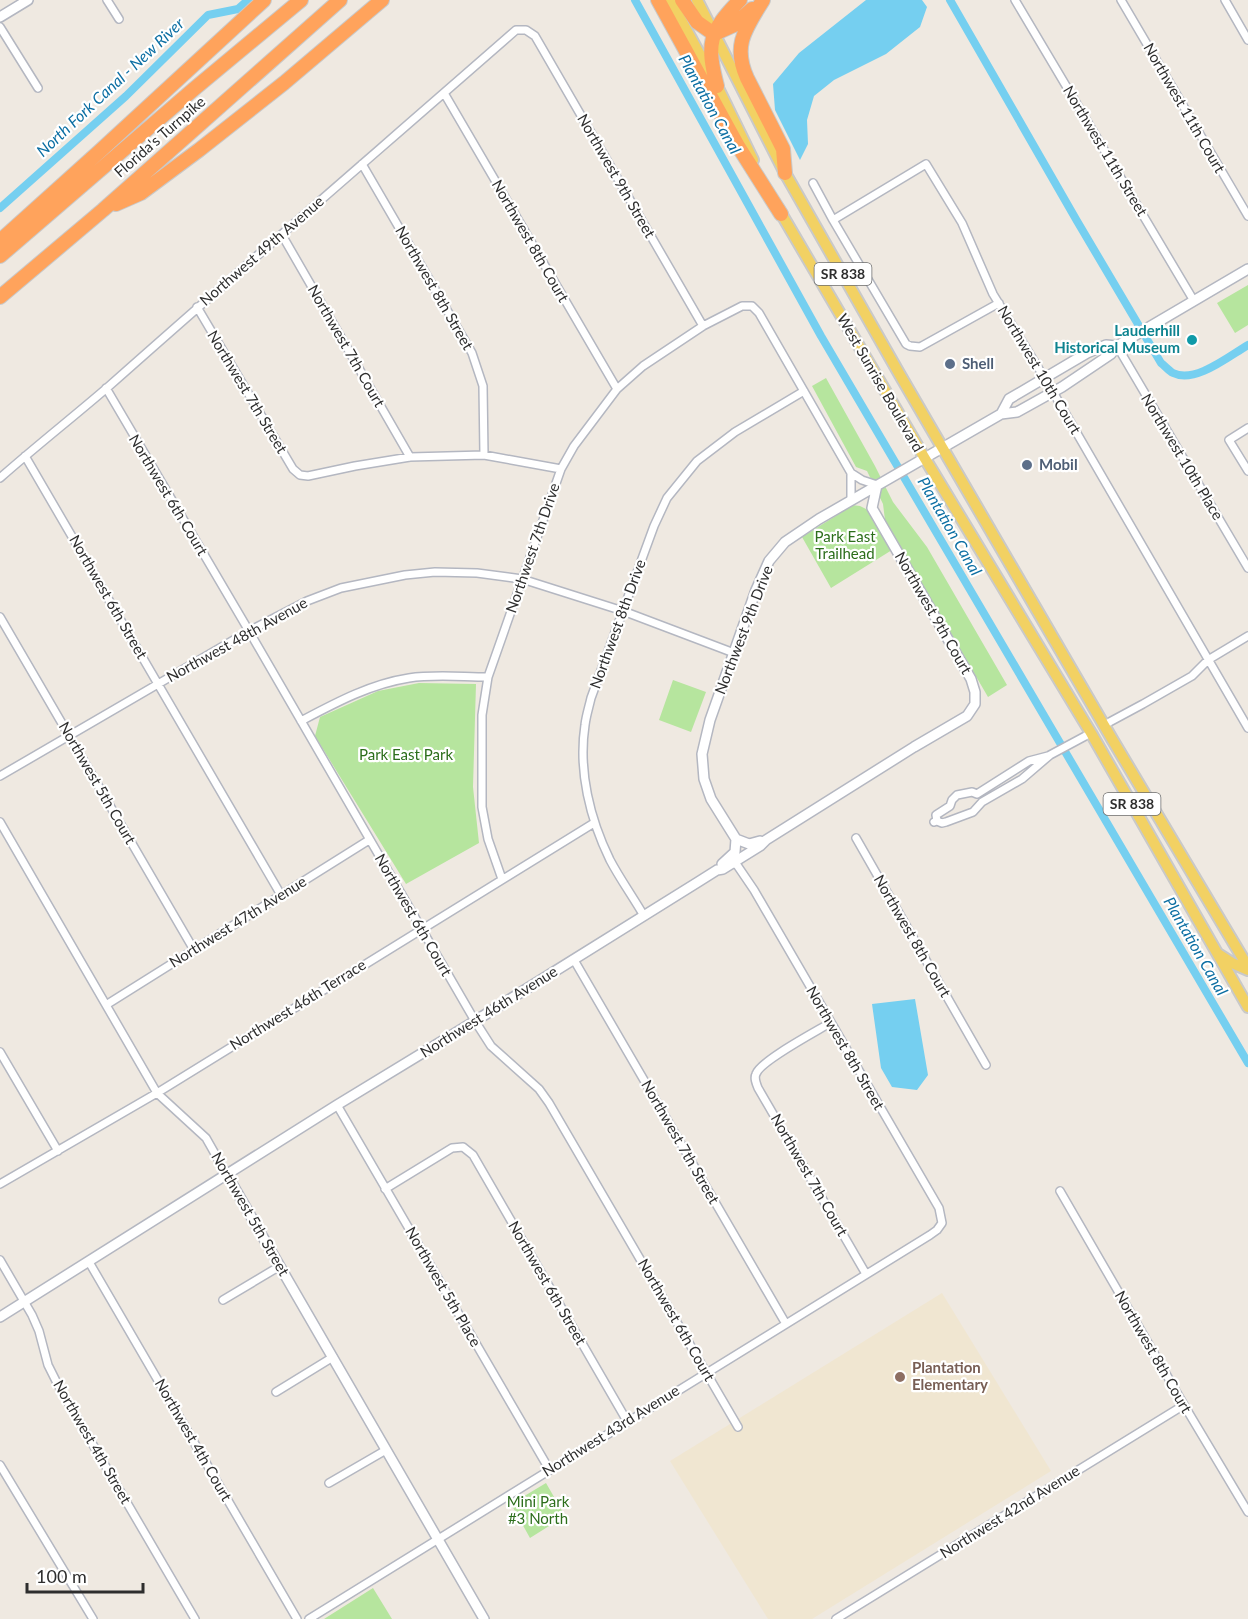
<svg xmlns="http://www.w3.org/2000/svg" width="1248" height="1619" font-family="Lato,sans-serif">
<rect width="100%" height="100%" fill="#efe9e1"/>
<!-- education -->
<path fill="#f0e6d1" d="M942,1293L1051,1471L812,1619H768L670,1461Z"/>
<!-- green -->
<path fill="#b6e59e" d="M1248,285V325L1235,333L1217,303Z
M826,378L875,466L893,502L927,547L1007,685L988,697L885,520L883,504L867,471L856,467L812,386Z
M844,504L860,506L868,510L892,550L831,588L802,537L842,512Z
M673,680L706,692L691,732L659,720Z
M419,683L476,684L473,787L479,843L406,884L315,736L320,717L378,691Z
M546,1483L565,1516L530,1538L511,1504Z
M373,1588L392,1619H324Z"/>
<!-- water -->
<path fill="#75cff0" d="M866,0H922L927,7L920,27L886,54L834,80L814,96L807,120L808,144L800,160L775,110L773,84L799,53Z
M915,999L928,1075L917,1090L892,1087L881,1068L872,1004Z"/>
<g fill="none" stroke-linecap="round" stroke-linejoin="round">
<!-- canal -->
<path stroke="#75cff0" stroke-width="8" d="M635,0L821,336L1248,1063
M950,0L1077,221L1161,363C1165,366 1169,371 1173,373C1195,384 1229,356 1248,345
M0,208L126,96L208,15L238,9L248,0"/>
<!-- minor casing -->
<g stroke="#b4b7c1" stroke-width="10">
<path id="minor" d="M107,0L119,19
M1015,0L1194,301
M1121,0L1248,216
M1225,0L1248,40
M0,27L38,88
M444,93L617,389
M362,164L472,353L483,386L484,455
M813,183L833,220L906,344L910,346L920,347L999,303
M833,220L926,164L962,223L993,294L1053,392L1248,728
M282,235L410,457
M197,307L293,469L300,475L308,476L355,466L410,457L484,455L561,469
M1117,346L1248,568
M106,388L249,631L475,1021L491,1046L539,1089L549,1103L738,1427
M1248,428L1229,440L1248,471
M25,456L281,895
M851,473L862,480L877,485
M0,478C35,447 72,418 108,387C243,267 380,149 516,30H526L535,36L703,326
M0,617L194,950
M301,721C335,703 370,684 409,678C434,674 462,677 488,677
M1104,725L1143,704L1192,676L1208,660L1248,636
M0,776L249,631L307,601L341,588L405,575L435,572L477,573L522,579L623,611L734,653
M937,821L936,815L950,806L952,800L957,795L972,792L977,794L1029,761L1048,756
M0,822L157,1093L206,1138L227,1175
M934,822L937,821L942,823L946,822L973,812L982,802L1022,779L1050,755L1091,733
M856,838L986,1065
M502,879L488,839L482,807V715L488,677L561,469L574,446L617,389L643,366L703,326L742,306H752L759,313L851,473V500
M644,916C633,897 620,879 610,860C590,819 578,771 585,725C586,716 589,707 591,698L654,526L667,498L697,461L735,432L804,391
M574,960L786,1324
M106,1005L369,840
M830,1023C817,1031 760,1061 756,1074C754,1078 756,1083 758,1088L866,1274
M0,1052L58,1151
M337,1105L549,1469
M0,1184L157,1093L594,823
M385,1189L452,1148L463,1147L473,1155L627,1421
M1060,1191L1184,1405L1248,1512
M0,1260L32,1315L39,1331L48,1365L58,1385L195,1619
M89,1262L297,1619
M223,1300L280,1266
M276,1392L333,1357
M0,1465L93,1619
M329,1483L386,1450
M309,1619L930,1235L937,1230L942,1223L939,1208L754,890L737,865L731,862
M836,1619L1184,1405"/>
</g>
<!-- tertiary casing -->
<g stroke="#b4b7c1" stroke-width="12">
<path id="tertiary" d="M0,17L28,0
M1001,414L1009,399L1087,353L1106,345L1117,346
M760,841L749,844L736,839L711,799L704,779L702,754L710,720L756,590L769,561L785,542L819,519L1001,414L1017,412L1062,387L1111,354L1117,346L1248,269
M722,864L735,852L736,839
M227,1175L484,1619
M0,1317L337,1105L475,1021L698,882L717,870L723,869L760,846L766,840L914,747L967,716L975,704V692L971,679L872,508L877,485"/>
</g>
<!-- primary casing -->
<g stroke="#c9c9c9" stroke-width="14">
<path id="primary" d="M670,0L717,86L753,160
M697,0L785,173L900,375L1112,739L1248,967
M778,208L924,457L1091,733L1248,1007
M1218,954L1232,963L1248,970"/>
</g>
<!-- motorway casing -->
<g stroke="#c9c9c9" stroke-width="16">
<path id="motorway" d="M658,0L738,146L781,214
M682,0L697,22L714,34
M763,0C746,28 732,45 747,78L783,149L785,173
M714,34L734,25L752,9
M717,86C706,43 709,32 740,0
M116,204L141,193L199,150L284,83L382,0
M0,241L100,151L264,0
M0,256L194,89L301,0
M0,297L103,210L340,0"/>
</g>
<!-- minor -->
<use href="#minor" stroke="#fff" stroke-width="7"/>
<!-- tertiary -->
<use href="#tertiary" stroke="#fff" stroke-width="9"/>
<!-- primary -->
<use href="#primary" stroke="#f2d163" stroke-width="10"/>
<!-- motorway -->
<use href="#motorway" stroke="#ffa35c" stroke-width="14"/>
</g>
<!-- markers -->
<circle fill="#0f9aa8" stroke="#fff" stroke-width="2" cx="1192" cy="340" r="6"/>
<g fill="#5c6f8a" stroke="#fff" stroke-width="2">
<circle cx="950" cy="364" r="6"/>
<circle cx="1027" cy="465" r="6"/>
</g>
<circle fill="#8d6e63" stroke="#fff" stroke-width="2" cx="900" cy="1377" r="6"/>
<g text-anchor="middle" stroke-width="4.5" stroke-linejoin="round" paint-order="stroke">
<!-- shield labels -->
<g fill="#fff" stroke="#6d6d6d" stroke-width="1.5">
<rect x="814.5" y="263" width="57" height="22" rx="4.5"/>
<rect x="1103.5" y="793" width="57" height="22" rx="4.5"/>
</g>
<g font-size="14" font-weight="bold" fill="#2e2e2e">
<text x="843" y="279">SR 838</text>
<text x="1132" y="809">SR 838</text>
</g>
<!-- street labels -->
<g font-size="15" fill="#2e2e2e" stroke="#fff">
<text transform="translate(1184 108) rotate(60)" y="5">Northwest 11th Court</text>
<text transform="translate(160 137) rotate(-41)" y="5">Florida's Turnpike</text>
<text transform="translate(1105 151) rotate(59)" y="5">Northwest 11th Street</text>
<text transform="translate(616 176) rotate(60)" y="5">Northwest 9th Street</text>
<text transform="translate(530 241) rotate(60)" y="5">Northwest 8th Court</text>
<text transform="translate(262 251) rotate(-41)" y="5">Northwest 49th Avenue</text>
<text transform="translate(434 288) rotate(60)" y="5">Northwest 8th Street</text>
<text transform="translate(346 346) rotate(60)" y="5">Northwest 7th Court</text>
<text transform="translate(1039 370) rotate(59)" y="5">Northwest 10th Court</text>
<text transform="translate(880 383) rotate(60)" y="5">West Sunrise Boulevard</text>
<text transform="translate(247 392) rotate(59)" y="5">Northwest 7th Street</text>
<text transform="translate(1182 457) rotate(59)" y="5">Northwest 10th Place</text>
<text transform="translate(168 495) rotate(59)" y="5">Northwest 6th Court</text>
<text transform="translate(533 548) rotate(-71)" y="5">Northwest 7th Drive</text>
<text transform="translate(108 597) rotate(60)" y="5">Northwest 6th Street</text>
<text transform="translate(933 613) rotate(60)" y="5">Northwest 9th Court</text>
<text transform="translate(618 624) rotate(-70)" y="5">Northwest 8th Drive</text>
<text transform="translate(744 630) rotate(-69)" y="5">Northwest 9th Drive</text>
<text transform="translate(237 640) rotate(-29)" y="5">Northwest 48th Avenue</text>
<text transform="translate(97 783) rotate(60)" y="5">Northwest 5th Court</text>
<text transform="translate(413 915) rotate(60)" y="5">Northwest 6th Court</text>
<text transform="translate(238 922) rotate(-32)" y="5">Northwest 47th Avenue</text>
<text transform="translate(912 936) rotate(60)" y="5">Northwest 8th Court</text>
<text transform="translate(298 1005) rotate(-32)" y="5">Northwest 46th Terrace</text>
<text transform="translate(489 1012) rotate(-32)" y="5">Northwest 46th Avenue</text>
<text transform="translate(845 1048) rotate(60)" y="5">Northwest 8th Street</text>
<text transform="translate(680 1142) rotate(60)" y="5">Northwest 7th Street</text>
<text transform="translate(809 1175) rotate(60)" y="5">Northwest 7th Court</text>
<text transform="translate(250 1214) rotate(60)" y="5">Northwest 5th Street</text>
<text transform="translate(547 1283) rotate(60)" y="5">Northwest 6th Street</text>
<text transform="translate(443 1287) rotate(60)" y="5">Northwest 5th Place</text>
<text transform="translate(676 1320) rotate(60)" y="5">Northwest 6th Court</text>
<text transform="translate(1153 1352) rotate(60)" y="5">Northwest 8th Court</text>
<text transform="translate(611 1431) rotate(-32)" y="5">Northwest 43rd Avenue</text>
<text transform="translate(193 1440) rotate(60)" y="5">Northwest 4th Court</text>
<text transform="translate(92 1442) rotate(60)" y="5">Northwest 4th Street</text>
<text transform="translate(1010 1512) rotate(-32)" y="5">Northwest 42nd Avenue</text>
</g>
<!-- culture labels -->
<g font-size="15" font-weight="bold" fill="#0d838f" stroke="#fff" text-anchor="end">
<text x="1180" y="336">Lauderhill<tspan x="1180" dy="17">Historical Museum</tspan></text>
</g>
<!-- service labels -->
<g font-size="15" font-weight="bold" fill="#4e5e75" stroke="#fff" text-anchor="start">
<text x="962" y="369">Shell</text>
<text x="1039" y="470">Mobil</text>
</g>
<!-- park labels -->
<g font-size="15" fill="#2c6e1b" stroke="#fff">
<text x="845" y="542">Park East<tspan x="845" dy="17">Trailhead</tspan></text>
<text x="406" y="760">Park East Park</text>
<text x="538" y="1507">Mini Park<tspan x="538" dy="17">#3 North</tspan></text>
</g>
<!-- education labels -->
<g font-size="15" font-weight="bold" fill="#785e54" stroke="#fff" text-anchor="start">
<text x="912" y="1373">Plantation<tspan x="912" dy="17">Elementary</tspan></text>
</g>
<!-- water labels -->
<g font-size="16" font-style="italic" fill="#0d6fa3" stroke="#fff">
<text transform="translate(110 87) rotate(-43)" y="6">North Fork Canal - New River</text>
<text transform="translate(710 104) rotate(61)" y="6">Plantation Canal</text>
<text transform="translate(950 526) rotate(60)" y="6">Plantation Canal</text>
<text transform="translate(1196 946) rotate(60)" y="6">Plantation Canal</text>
</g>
</g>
<!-- scale -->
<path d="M27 1583v9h116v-9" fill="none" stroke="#2e2e2e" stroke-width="3"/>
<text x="36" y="1583" font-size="18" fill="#2e2e2e" stroke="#ffffff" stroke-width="4.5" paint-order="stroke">100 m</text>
</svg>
